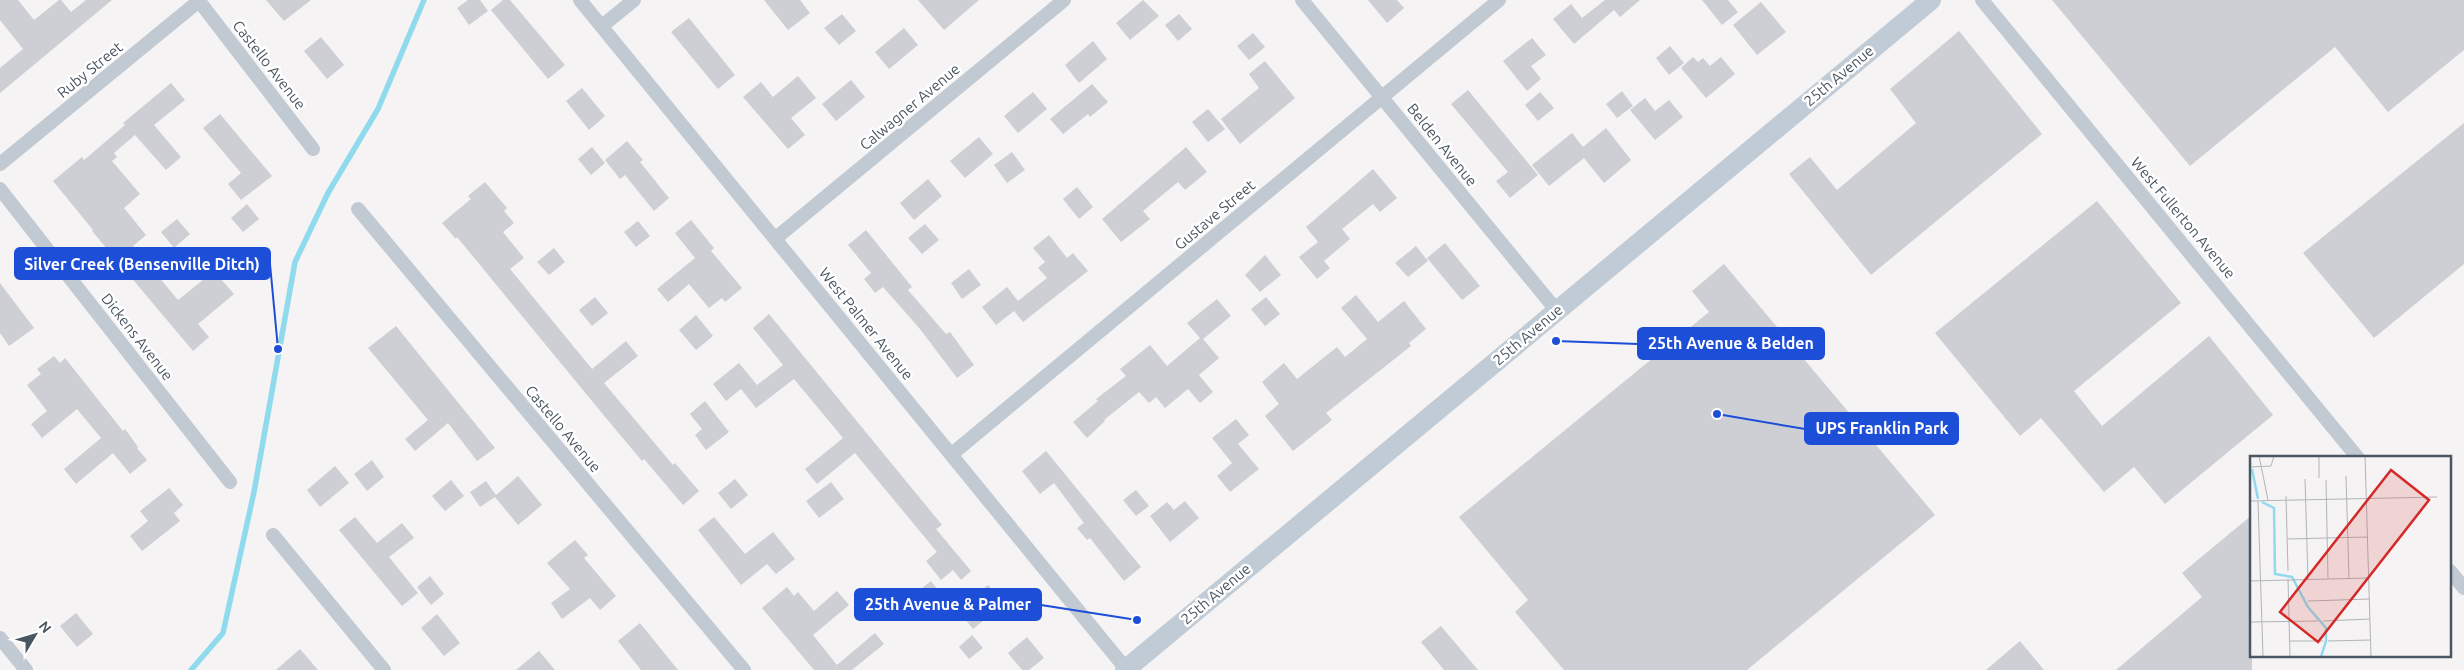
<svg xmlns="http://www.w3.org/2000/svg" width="2464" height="670" font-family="Ubuntu,sans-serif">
<rect width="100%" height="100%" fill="#f5f3f3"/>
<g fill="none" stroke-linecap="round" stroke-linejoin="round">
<!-- stream -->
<path stroke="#90daee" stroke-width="5.5" d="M191,670L223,633L254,492L295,262L328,193L378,109L424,0"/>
</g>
<!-- building -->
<path fill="#cdcfd5" d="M0,0H18L34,20L59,0H61L71,12L86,0H112L0,93V68L23,49L0,20Z
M266,0H311L284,21Z
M468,0H480L488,11L469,25L457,8Z
M503,0H510L565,65L548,79L491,10Z
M764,0H800L810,13L788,30Z
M918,0H979L944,30Z
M1143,0L1159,16L1130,40L1116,23Z
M1368,0H1397L1404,8L1387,23Z
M1605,0H1640L1620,17L1614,10L1574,44L1553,19L1571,4L1582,18Z
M1702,0H1728L1738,12L1722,25Z
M2052,0H2464V50L2388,112L2335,47L2190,166Z
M1761,2L1786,32L1757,55L1733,25Z
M842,14L856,31L839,45L824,28Z
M1179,14L1192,29L1178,41L1165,25Z
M689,18L735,75L718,89L671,32Z
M904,28L918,45L889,69L875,52Z
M1959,31L2042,134L1871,275L1789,174L1810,157L1837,190L1916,123L1890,89Z
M1253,33L1265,47L1249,60L1237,46Z
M321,37L344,65L327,79L304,51Z
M1532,38L1546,55L1531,66L1541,79L1527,91L1503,61Z
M1093,41L1107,59L1079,83L1065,65Z
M1670,46L1684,63L1669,75L1656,58Z
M1693,57L1698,62L1703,58L1710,66L1721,57L1735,74L1706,98L1681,68Z
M1265,61L1295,98L1240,144L1221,119L1259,88L1249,74Z
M798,76L816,98L791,118L805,135L788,149L743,97L761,82L773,97Z
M851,80L865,97L836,121L822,104Z
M171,83L185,100L154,125L181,157L166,170L135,135L114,153L117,157L112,161L140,194L124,208L146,235L133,246L178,300L214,271L234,294L198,324L209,337L193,351L92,231L93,230L53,181L82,157L84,160L125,125L123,123Z
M1092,84L1108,102L1090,117L1088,114L1063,134L1050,119Z
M582,88L605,116L589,130L566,101Z
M1468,90L1538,175L1510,198L1496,181L1508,172L1451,104Z
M1622,91L1633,106L1617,118L1606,104Z
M1033,92L1047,109L1018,133L1004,116Z
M1540,92L1554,108L1538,121L1525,105Z
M1645,98L1655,111L1669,100L1683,117L1655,140L1630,110Z
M1208,109L1225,129L1208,142L1192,122Z
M220,114L272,176L241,200L228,184L241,173L203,128Z
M2464,123V264L2374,338L2303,253Z
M1606,128L1631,160L1604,183L1584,158L1549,186L1532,165L1572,133L1583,147Z
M979,137L993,154L965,178L950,161Z
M627,141L643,160L640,162L669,198L654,211L625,175L620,179L605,160Z
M592,147L605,163L591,175L578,159Z
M1186,147L1207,172L1185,190L1178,182L1143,211L1150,219L1121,242L1102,219Z
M1012,152L1025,170L1007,183L994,165Z
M1373,169L1397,198L1380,212L1373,204L1342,229L1350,239L1324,261L1330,268L1317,279L1299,257L1318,242L1306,227Z
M928,179L942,196L914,220L900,203Z
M485,182L507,208L504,211L514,223L503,232L524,258L510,269L592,369L626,341L638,356L604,383L673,465L675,463L699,491L683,505L644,459L642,461L606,418L457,237L456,239L442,223L471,199L468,196Z
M1077,187L1093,207L1079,219L1063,199Z
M2097,201L2181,303L2074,391L2102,426L2209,336L2273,415L2165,504L2134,467L2104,492L2041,418L2020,436L1935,333Z
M247,204L259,219L243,232L231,218Z
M177,219L190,234L174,248L161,232Z
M691,220L714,248L711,251L742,288L725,302L722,298L709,308L689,284L668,302L657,289L695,258L675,233Z
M638,221L650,236L636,247L624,232Z
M925,224L939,240L922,254L908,238Z
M866,230L912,287L908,290L946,334L950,332L974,365L957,378L920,329L883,287L875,293L864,279L871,273L848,245Z
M1049,235L1067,258L1073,253L1088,271L1023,322L1014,311L996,325L982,307L1007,287L1018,301L1047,278L1038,268L1045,262L1033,248Z
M1445,243L1480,286L1462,300L1427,258Z
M1416,246L1428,261L1408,277L1395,263Z
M554,248L565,262L549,275L537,262Z
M1265,255L1281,275L1260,292L1245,275Z
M1724,264L1935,515L1747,670H1564L1515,612L1528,600L1459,517L1709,312L1692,291Z
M969,269L981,285L962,299L951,283Z
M0,283L34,328L9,346L0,333Z
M1356,295L1378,322L1404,301L1426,329L1409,343L1411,346L1326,413L1332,420L1293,451L1265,416L1279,404L1262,382L1284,363L1297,379L1337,347L1345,357L1367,339L1341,308Z
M595,297L608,313L592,326L579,310Z
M1266,297L1280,314L1265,326L1251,309Z
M1217,299L1231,316L1203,339L1219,358L1199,375L1213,392L1200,403L1188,389L1165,408L1156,397L1149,403L1139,392L1104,420L1105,421L1087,438L1073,422L1098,401L1096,399L1126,376L1120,369L1150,345L1167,366L1200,338L1187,323Z
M769,314L942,525L936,529L971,571L961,580L953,570L941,580L926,561L937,552L855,453L817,484L805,469L843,438L794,379L756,408L741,389L726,401L713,384L739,363L757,385L783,365L753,328Z
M696,315L713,336L696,350L679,330Z
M396,326L495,448L477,461L448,423L415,451L405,439L428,420L368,348Z
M54,356L60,363L65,358L123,431L125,429L138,447L137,448L147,460L130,474L113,453L76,484L64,469L101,438L77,409L42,438L31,424L47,411L27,385L41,374L37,369Z
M705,401L729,432L706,450L695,435L702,429L690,414Z
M1236,419L1249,435L1238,444L1259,469L1230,492L1217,476L1232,463L1212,438Z
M1046,451L1141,567L1124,581L1090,538L1087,540L1077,528L1084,523L1054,483L1040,494L1022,471Z
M372,460L384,477L367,491L354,474Z
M335,466L349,483L320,507L307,490Z
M518,476L542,505L518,525L495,497L480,507L470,492L486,481L496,495Z
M735,479L748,495L731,509L718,493Z
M451,480L464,496L445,511L432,496Z
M831,482L844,499L819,518L806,501Z
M169,488L183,505L174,513L180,521L142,551L130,536L148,521L140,511Z
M1136,490L1149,506L1136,516L1123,500Z
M1185,501L1199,518L1170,542L1150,516L1167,502L1174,510Z
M2252,515V670H2116L2202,597L2182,573Z
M355,517L377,543L402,523L414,538L389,557L418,593L402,606L339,530Z
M714,517L745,554L773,532L795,559L776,574L767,564L741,585L698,530Z
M575,540L588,555L584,558L616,596L600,610L590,598L562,619L551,603L570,589L547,563Z
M430,576L444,594L431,605L417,587Z
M931,581L945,599L930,611L915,594Z
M988,585L1004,604L973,629L958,610Z
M787,587L794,596L798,592L814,611L837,591L849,605L813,635L837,665L875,633L884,644L852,670H814L762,608Z
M76,613L93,634L77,647L60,626Z
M437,614L460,643L444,656L421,628Z
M640,623L678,670H641L618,641Z
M1441,626L1478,670H1444L1421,642Z
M972,635L983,648L969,659L959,647Z
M1027,637L1044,658L1029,670H1022L1008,653Z
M2020,641L2044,670H1986Z
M300,649L318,670H276Z
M539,651L555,670H516Z"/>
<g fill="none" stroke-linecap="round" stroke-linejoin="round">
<!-- minor -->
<path stroke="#c1cad2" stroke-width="14" d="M580,0L1126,669
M1302,0L1557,311
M1982,0L2358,458
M199,1L313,149
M602,26L634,0
M0,164L200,0
M0,189L230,482
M358,209L744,670
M776,238L1064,0
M952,454L1499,0
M273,535L384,670
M2450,571L2464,588
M0,638L26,670"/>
<!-- secondary -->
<path stroke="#c1cbd6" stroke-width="20" d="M1125,670L1931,0"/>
</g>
<g text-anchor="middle" stroke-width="5" stroke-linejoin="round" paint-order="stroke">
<!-- street labels -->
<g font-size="15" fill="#4a5661" stroke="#fff">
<text transform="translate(269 65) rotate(52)" y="5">Castello Avenue</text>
<text transform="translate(90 70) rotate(-39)" y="5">Ruby Street</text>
<text transform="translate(1839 76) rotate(-40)" y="5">25th Avenue</text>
<text transform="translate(910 107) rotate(-40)" y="5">Calwagner Avenue</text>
<text transform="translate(1442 145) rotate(51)" y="5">Belden Avenue</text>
<text transform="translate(1215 215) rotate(-40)" y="5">Gustave Street</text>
<text transform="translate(2183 218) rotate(50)" y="5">West Fullerton Avenue</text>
<text transform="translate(866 324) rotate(51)" y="5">West Palmer Avenue</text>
<text transform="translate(1528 335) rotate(-40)" y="5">25th Avenue</text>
<text transform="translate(137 337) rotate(52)" y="5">Dickens Avenue</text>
<text transform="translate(563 429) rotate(50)" y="5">Castello Avenue</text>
<text transform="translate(1216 594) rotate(-40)" y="5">25th Avenue</text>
</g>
</g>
<!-- overview -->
<g transform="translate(2250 456)">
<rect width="201" height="201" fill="#f5f3f3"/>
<path fill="none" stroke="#90daee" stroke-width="2.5" d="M2,13L8,43M12,46L24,52L25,118L42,121L58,151L76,172V185L71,201"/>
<path fill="none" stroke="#b1b4b9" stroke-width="1" d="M9,0L18,44M69,0V22M115,0L121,201M0,11L21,10L24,0M96,20L99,122M55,23L58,123M76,24L78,122M36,40L38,115M0,45L187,41M8,45L13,201M37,83L118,81M38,123L40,201M0,125L119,122M58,145L120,143M73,165L120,163M0,166L68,165M40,185H73M78,185L121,184"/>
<path fill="#d62828" fill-opacity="0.15" stroke="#d62828" stroke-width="2.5" d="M141,14L179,44L68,186L30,156Z"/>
<rect width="201" height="201" fill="none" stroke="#4a5661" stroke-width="2.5"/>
</g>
<!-- callouts -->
<path fill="none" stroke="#1d4ed8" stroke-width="2" d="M278 349L270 264M1556 341L1638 344M1717 414L1805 429M1137 620L1041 605"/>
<g fill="#1d4ed8" stroke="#fff" stroke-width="2">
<circle cx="278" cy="349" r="5"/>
<circle cx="1556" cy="341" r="5"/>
<circle cx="1717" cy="414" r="5"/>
<circle cx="1137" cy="620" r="5"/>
</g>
<g fill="#1d4ed8" stroke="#1d4ed8" stroke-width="2">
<rect x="15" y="248" width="255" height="31" rx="5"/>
<rect x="1638" y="328" width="186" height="31" rx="5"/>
<rect x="1805" y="413" width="153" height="31" rx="5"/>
<rect x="855" y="589" width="186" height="31" rx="5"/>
</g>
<g font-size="16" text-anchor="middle" font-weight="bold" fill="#fff">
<text x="142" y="270">Silver Creek (Bensenville Ditch)</text>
<text x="1731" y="349">25th Avenue &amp; Belden</text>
<text x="1882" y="434">UPS Franklin Park</text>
<text x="948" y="610">25th Avenue &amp; Palmer</text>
</g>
<!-- north arrow -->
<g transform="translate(35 635) rotate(52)" stroke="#ffffff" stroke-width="4" paint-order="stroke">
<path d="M0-4L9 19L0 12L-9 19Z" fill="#4a5661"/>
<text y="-8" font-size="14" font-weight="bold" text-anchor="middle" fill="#4a5661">N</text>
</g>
</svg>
